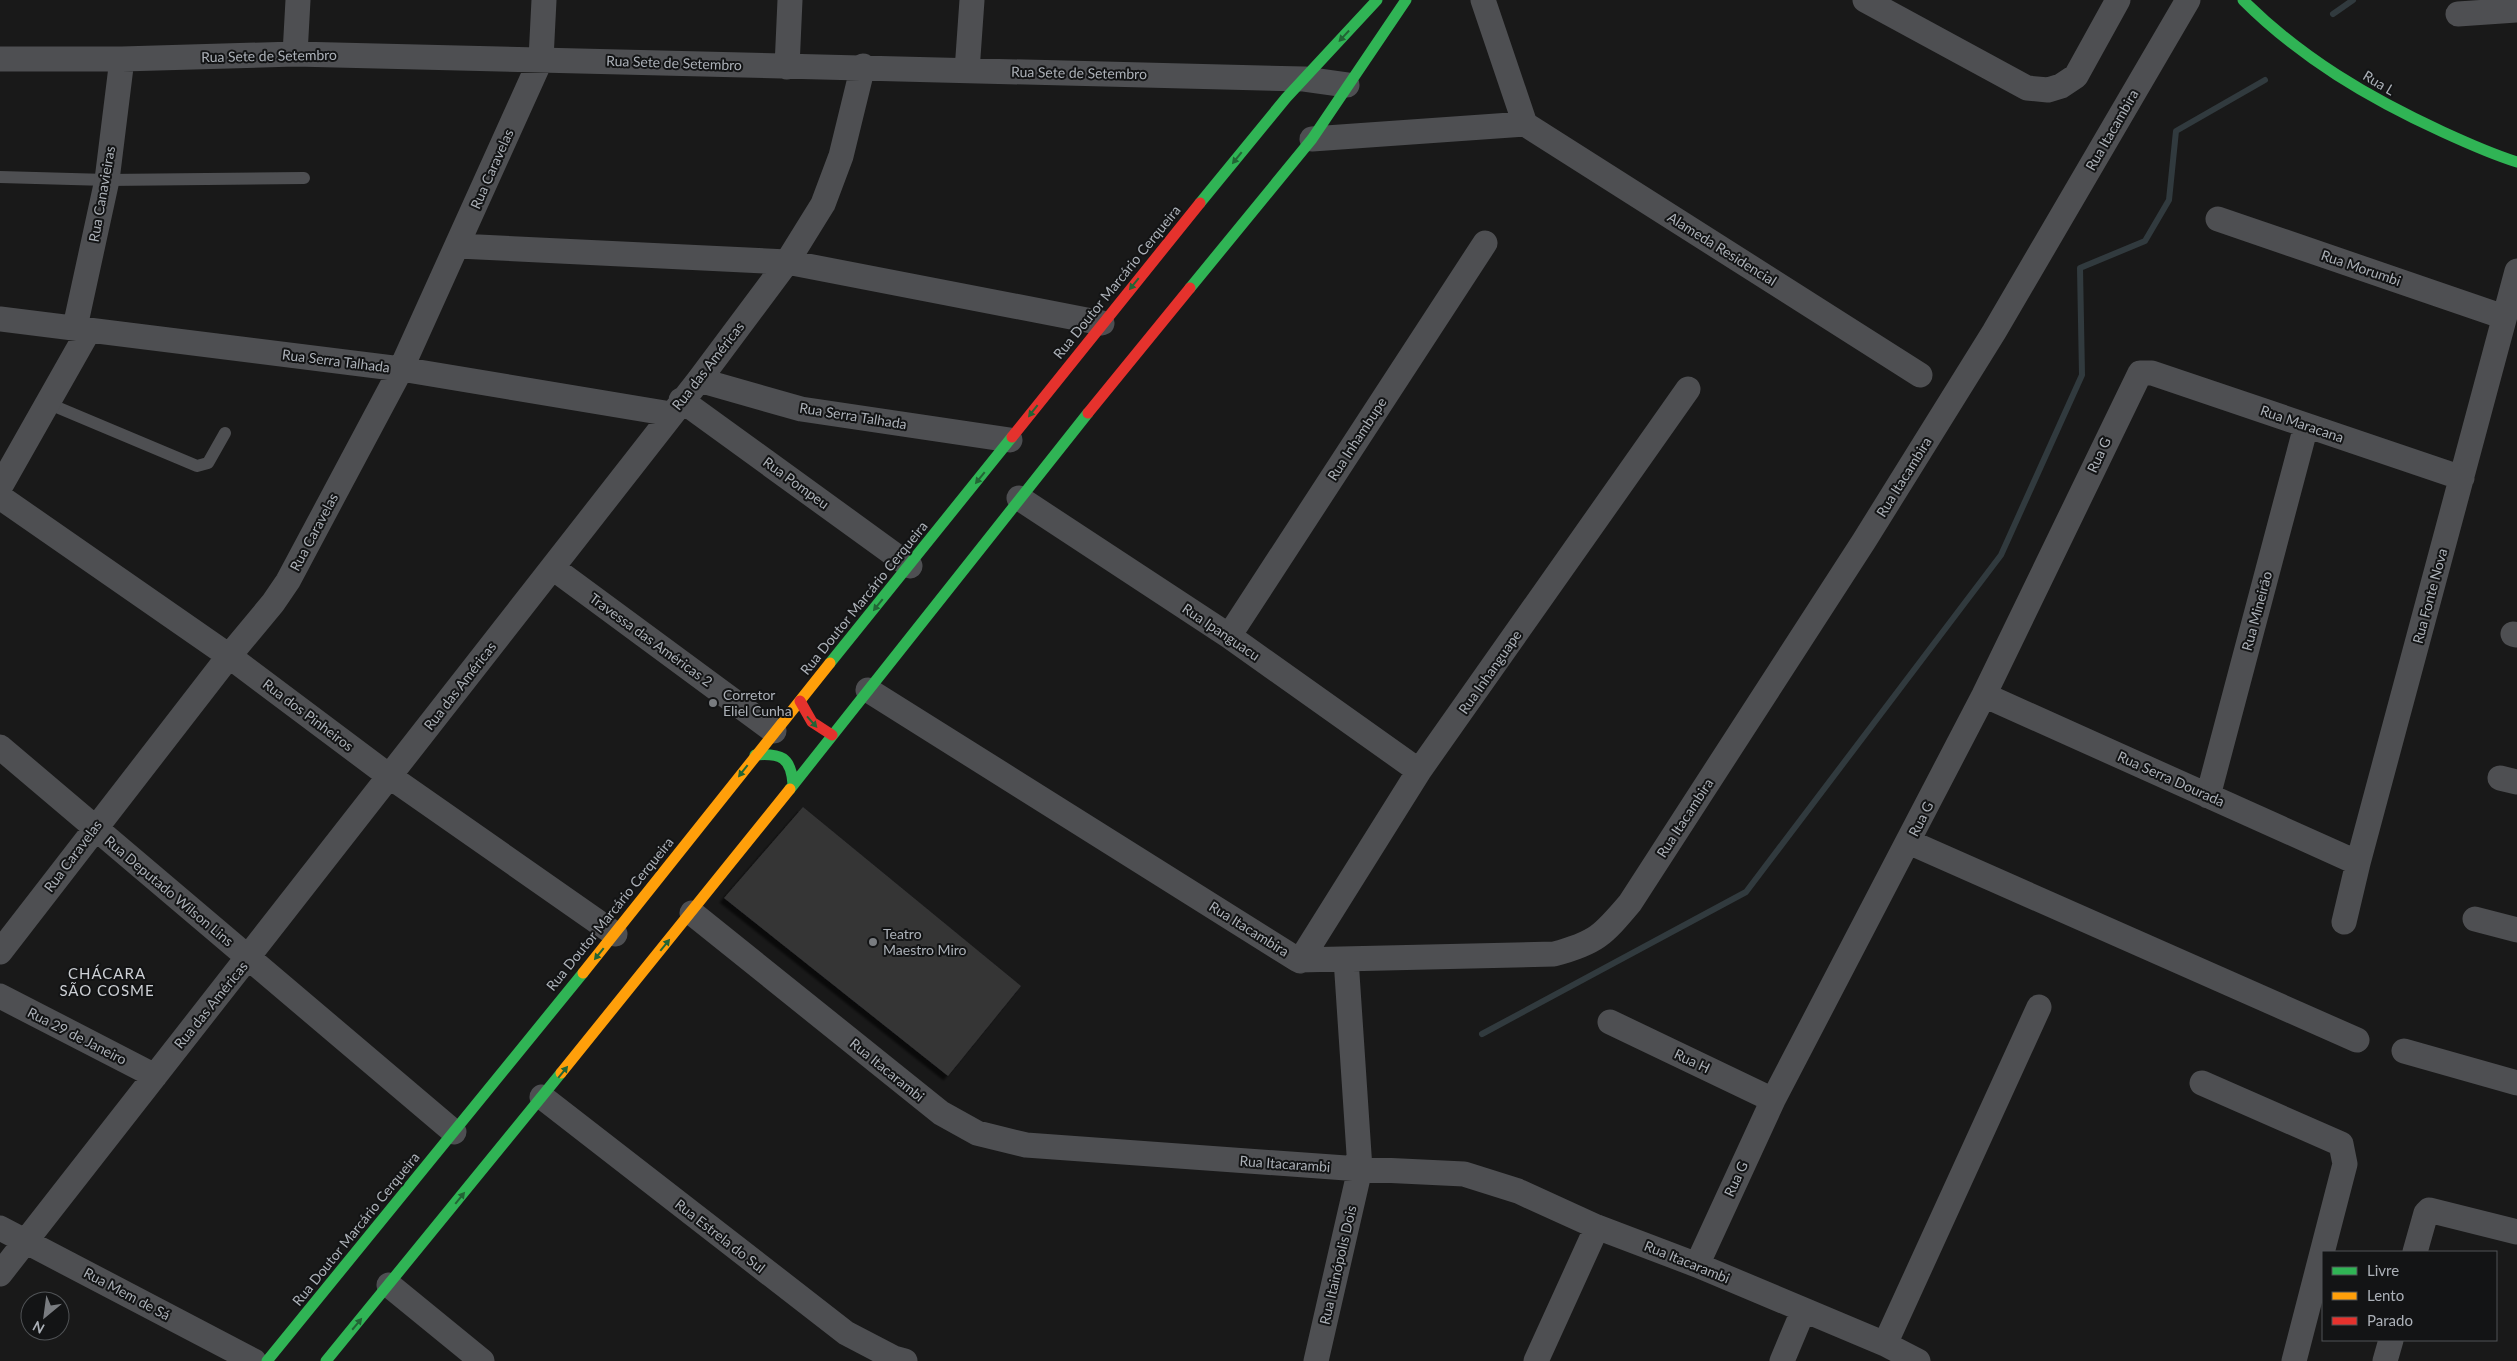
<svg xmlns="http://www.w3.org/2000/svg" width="2517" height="1361" font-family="Lato,sans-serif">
<defs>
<filter id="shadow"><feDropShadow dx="-4.5" dy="4.5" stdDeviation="1" flood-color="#0009"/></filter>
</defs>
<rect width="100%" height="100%" fill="#191919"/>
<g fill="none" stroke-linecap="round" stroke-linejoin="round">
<!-- stream -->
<path stroke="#313a3e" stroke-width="6" d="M2333,14L2353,0
M1482,1034L1746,892L2001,555L2082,375L2080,268L2145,241L2169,200L2176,131L2265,80"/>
</g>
<!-- building -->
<path fill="#353536" filter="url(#shadow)" d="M803,807L1021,986L948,1076L724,898Z"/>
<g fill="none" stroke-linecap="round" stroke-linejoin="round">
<!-- lane -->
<path stroke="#4e4f52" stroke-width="12" d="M0,177L107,180L304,178
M47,403L197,466L208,463L225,433"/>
<!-- street -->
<path stroke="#4e4f52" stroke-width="25" d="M1865,0L2027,88L2048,90L2061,86L2076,76L2118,0
M2458,14L2517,10
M295,54L298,0
M0,59H122L295,54L1304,79L1347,85
M787,67L790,0
M967,71L972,0
M1525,124L1920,375
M1312,139L1525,124L1483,0
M2218,219L2504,317
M458,246L787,262L1102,323
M0,319L401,369L671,414
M75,327L107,180L122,59
M699,380L801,409L1010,440
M681,400L910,566
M0,487L89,330
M0,497L229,656L389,776L615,934
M1019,498L1229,636L1419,771
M553,568L774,731
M2513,634L2517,635
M1229,636L1485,243
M868,690L1298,960L1554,954C1596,943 1603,935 1630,903L1864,541L1994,332L2188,0
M1984,695L2358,863
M0,747L454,1132
M2500,778L2517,782
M2208,796L2306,426
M1909,842L2357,1040
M692,913L941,1113L977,1133L1026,1145L1360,1169L1464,1174L1518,1191L1597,1227L1697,1265L1885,1344L1918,1361
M2475,919L2517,930
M2344,922L2358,863L2517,271
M0,952L229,656L273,603L288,581L401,369L541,59L544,0
M1300,961L1419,771L1688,389
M0,996L155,1076
M1610,1022L1773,1100
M2404,1051L2517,1083
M2202,1083L2341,1144L2345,1164L2294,1361
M542,1097L846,1333L894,1358L905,1361
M0,1228L254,1361
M2415,1252L2426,1213L2429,1210L2517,1232
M1697,1265L1773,1100L1984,695L2140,373H2152L2462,478
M0,1274L699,380L787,262L823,204L841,156L863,66
M389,1285L482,1361
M1885,1344L2039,1007
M1316,1361L1360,1169L1346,959
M1536,1361L1597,1227
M1782,1361L1803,1311
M2385,1361L2391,1340"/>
<!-- fast -->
<path stroke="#30b455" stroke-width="11" d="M2243,0C2301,58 2369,98 2443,132C2467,143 2491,154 2517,162
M1200,203L1286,98L1377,0
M1190,288L1312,139L1406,0
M830,663L1012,437
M755,755C781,753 791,757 793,784
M790,789L1088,413
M267,1361L583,973
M326,1361L561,1073"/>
<!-- slow -->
<path stroke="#ff9f0a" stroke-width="11" d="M583,973L830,663
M561,1073L790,789"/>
<!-- jam -->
<path stroke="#e5322d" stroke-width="11" d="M1088,413L1190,288
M1012,437L1200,203
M800,701L812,722L832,735"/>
</g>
<!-- one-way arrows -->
<defs><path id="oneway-solid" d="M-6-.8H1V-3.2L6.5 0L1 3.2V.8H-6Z" transform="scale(1.25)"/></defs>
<g fill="#226435">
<use href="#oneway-solid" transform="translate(1344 36) rotate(133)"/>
<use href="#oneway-solid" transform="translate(1237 158) rotate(129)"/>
<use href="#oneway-solid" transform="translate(1134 284) rotate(129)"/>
<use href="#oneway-solid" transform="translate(1033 411) rotate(128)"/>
<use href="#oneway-solid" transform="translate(980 478) rotate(129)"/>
<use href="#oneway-solid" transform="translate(878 605) rotate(129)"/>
<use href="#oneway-solid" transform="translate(812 722) rotate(48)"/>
<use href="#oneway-solid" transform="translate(743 771) rotate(128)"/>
<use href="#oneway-solid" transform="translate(665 945) rotate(-51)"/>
<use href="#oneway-solid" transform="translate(599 954) rotate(129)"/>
<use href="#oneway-solid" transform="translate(563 1072) rotate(-51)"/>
<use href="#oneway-solid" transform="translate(460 1198) rotate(-51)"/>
<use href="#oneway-solid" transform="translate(357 1324) rotate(-50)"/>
</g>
<!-- markers -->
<g fill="#797c80" stroke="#131415" stroke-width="2">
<circle cx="713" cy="703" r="5"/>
<circle cx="873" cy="942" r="5"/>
</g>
<g text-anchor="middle" stroke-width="4" stroke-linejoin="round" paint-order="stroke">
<!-- street labels -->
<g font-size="14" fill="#acb1b8" stroke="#131415">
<text transform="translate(269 56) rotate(-1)" y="5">Rua Sete de Setembro</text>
<text transform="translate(674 63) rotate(2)" y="5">Rua Sete de Setembro</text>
<text transform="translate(1079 73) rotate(1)" y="5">Rua Sete de Setembro</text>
<text transform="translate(2379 83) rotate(31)" y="5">Rua L</text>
<text transform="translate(2112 130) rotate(-60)" y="5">Rua Itacambira</text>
<text transform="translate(492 169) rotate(-66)" y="5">Rua Caravelas</text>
<text transform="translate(102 194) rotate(-80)" y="5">Rua Canavieiras</text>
<text transform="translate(1722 249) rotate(32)" y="5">Alameda Residencial</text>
<text transform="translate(2361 268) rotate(19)" y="5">Rua Morumbi</text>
<text transform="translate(1117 282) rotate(-51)" y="5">Rua Doutor Marcário Cerqueira</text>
<text transform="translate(336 361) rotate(7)" y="5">Rua Serra Talhada</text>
<text transform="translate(708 366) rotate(-52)" y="5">Rua das Américas</text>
<text transform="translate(853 416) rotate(9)" y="5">Rua Serra Talhada</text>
<text transform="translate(2302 424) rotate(19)" y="5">Rua Maracana</text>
<text transform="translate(1357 439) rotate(-57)" y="5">Rua Inhambupe</text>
<text transform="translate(2099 455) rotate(-65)" y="5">Rua G</text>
<text transform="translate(1904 477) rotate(-58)" y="5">Rua Itacambira</text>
<text transform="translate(796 483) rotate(36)" y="5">Rua Pompeu</text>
<text transform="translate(314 532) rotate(-62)" y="5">Rua Caravelas</text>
<text transform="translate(2430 596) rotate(-75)" y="5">Rua Fonte Nova</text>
<text transform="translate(864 598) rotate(-51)" y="5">Rua Doutor Marcário Cerqueira</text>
<text transform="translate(2257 611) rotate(-75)" y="5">Rua Mineirão</text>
<text transform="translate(1221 632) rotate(34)" y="5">Rua Ipanguacu</text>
<text transform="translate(651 640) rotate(36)" y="5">Travessa das Américas 2</text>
<text transform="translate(1490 672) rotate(-55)" y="5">Rua Inhanguape</text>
<text transform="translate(460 686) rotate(-52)" y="5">Rua das Américas</text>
<text transform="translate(308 715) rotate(37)" y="5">Rua dos Pinheiros</text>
<text transform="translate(2171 779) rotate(24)" y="5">Rua Serra Dourada</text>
<text transform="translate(1685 818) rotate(-57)" y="5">Rua Itacambira</text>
<text transform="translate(1921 819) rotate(-63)" y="5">Rua G</text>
<text transform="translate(73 856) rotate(-53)" y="5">Rua Caravelas</text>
<text transform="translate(169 891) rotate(40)" y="5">Rua Deputado Wilson Lins</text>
<text transform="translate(610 914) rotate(-51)" y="5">Rua Doutor Marcário Cerqueira</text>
<text transform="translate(1249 929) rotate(32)" y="5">Rua Itacambira</text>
<text transform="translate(211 1005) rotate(-51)" y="5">Rua das Américas</text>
<text transform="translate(77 1036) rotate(27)" y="5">Rua 29 de Janeiro</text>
<text transform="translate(1692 1061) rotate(25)" y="5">Rua H</text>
<text transform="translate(887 1070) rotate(39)" y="5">Rua Itacarambi</text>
<text transform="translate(1285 1164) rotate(4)" y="5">Rua Itacarambi</text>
<text transform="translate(1736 1179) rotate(-65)" y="5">Rua G</text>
<text transform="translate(356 1229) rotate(-51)" y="5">Rua Doutor Marcário Cerqueira</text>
<text transform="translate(720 1236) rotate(38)" y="5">Rua Estrela do Sul</text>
<text transform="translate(1687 1262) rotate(22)" y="5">Rua Itacarambi</text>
<text transform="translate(1338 1265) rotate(-77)" y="5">Rua Itainópolis Dois</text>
<text transform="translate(127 1294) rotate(28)" y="5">Rua Mem de Sá</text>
</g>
<!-- poi labels -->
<g font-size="14" fill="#acb1b8" stroke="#131415" text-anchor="start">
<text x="723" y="700">Corretor<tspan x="723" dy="16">Eliel Cunha</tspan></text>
<text x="883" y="939">Teatro<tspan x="883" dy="16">Maestro Miro</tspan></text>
</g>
<!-- neighbourhood labels -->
<g font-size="15" letter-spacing="1" fill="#cdd0d5" stroke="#131415">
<text x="107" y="979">CHÁCARA<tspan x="107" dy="17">SÃO COSME</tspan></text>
</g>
</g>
<!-- legend -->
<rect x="2322" y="1251" width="175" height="90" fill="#131415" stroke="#505356"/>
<rect x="2332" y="1267" width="25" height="8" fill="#30b455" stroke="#505356"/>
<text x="2367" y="1276" font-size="15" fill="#acb1b8">Livre</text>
<rect x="2332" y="1292" width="25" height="8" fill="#ff9f0a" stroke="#505356"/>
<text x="2367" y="1301" font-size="15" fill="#acb1b8">Lento</text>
<rect x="2332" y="1317" width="25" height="8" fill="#e5322d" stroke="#505356"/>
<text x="2367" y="1326" font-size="15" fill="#acb1b8">Parado</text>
<!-- north arrow -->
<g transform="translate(45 1316) rotate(209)"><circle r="24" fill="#131415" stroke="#505356"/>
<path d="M0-4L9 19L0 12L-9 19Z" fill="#797c80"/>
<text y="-8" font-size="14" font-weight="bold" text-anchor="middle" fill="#acb1b8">N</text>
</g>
</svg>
